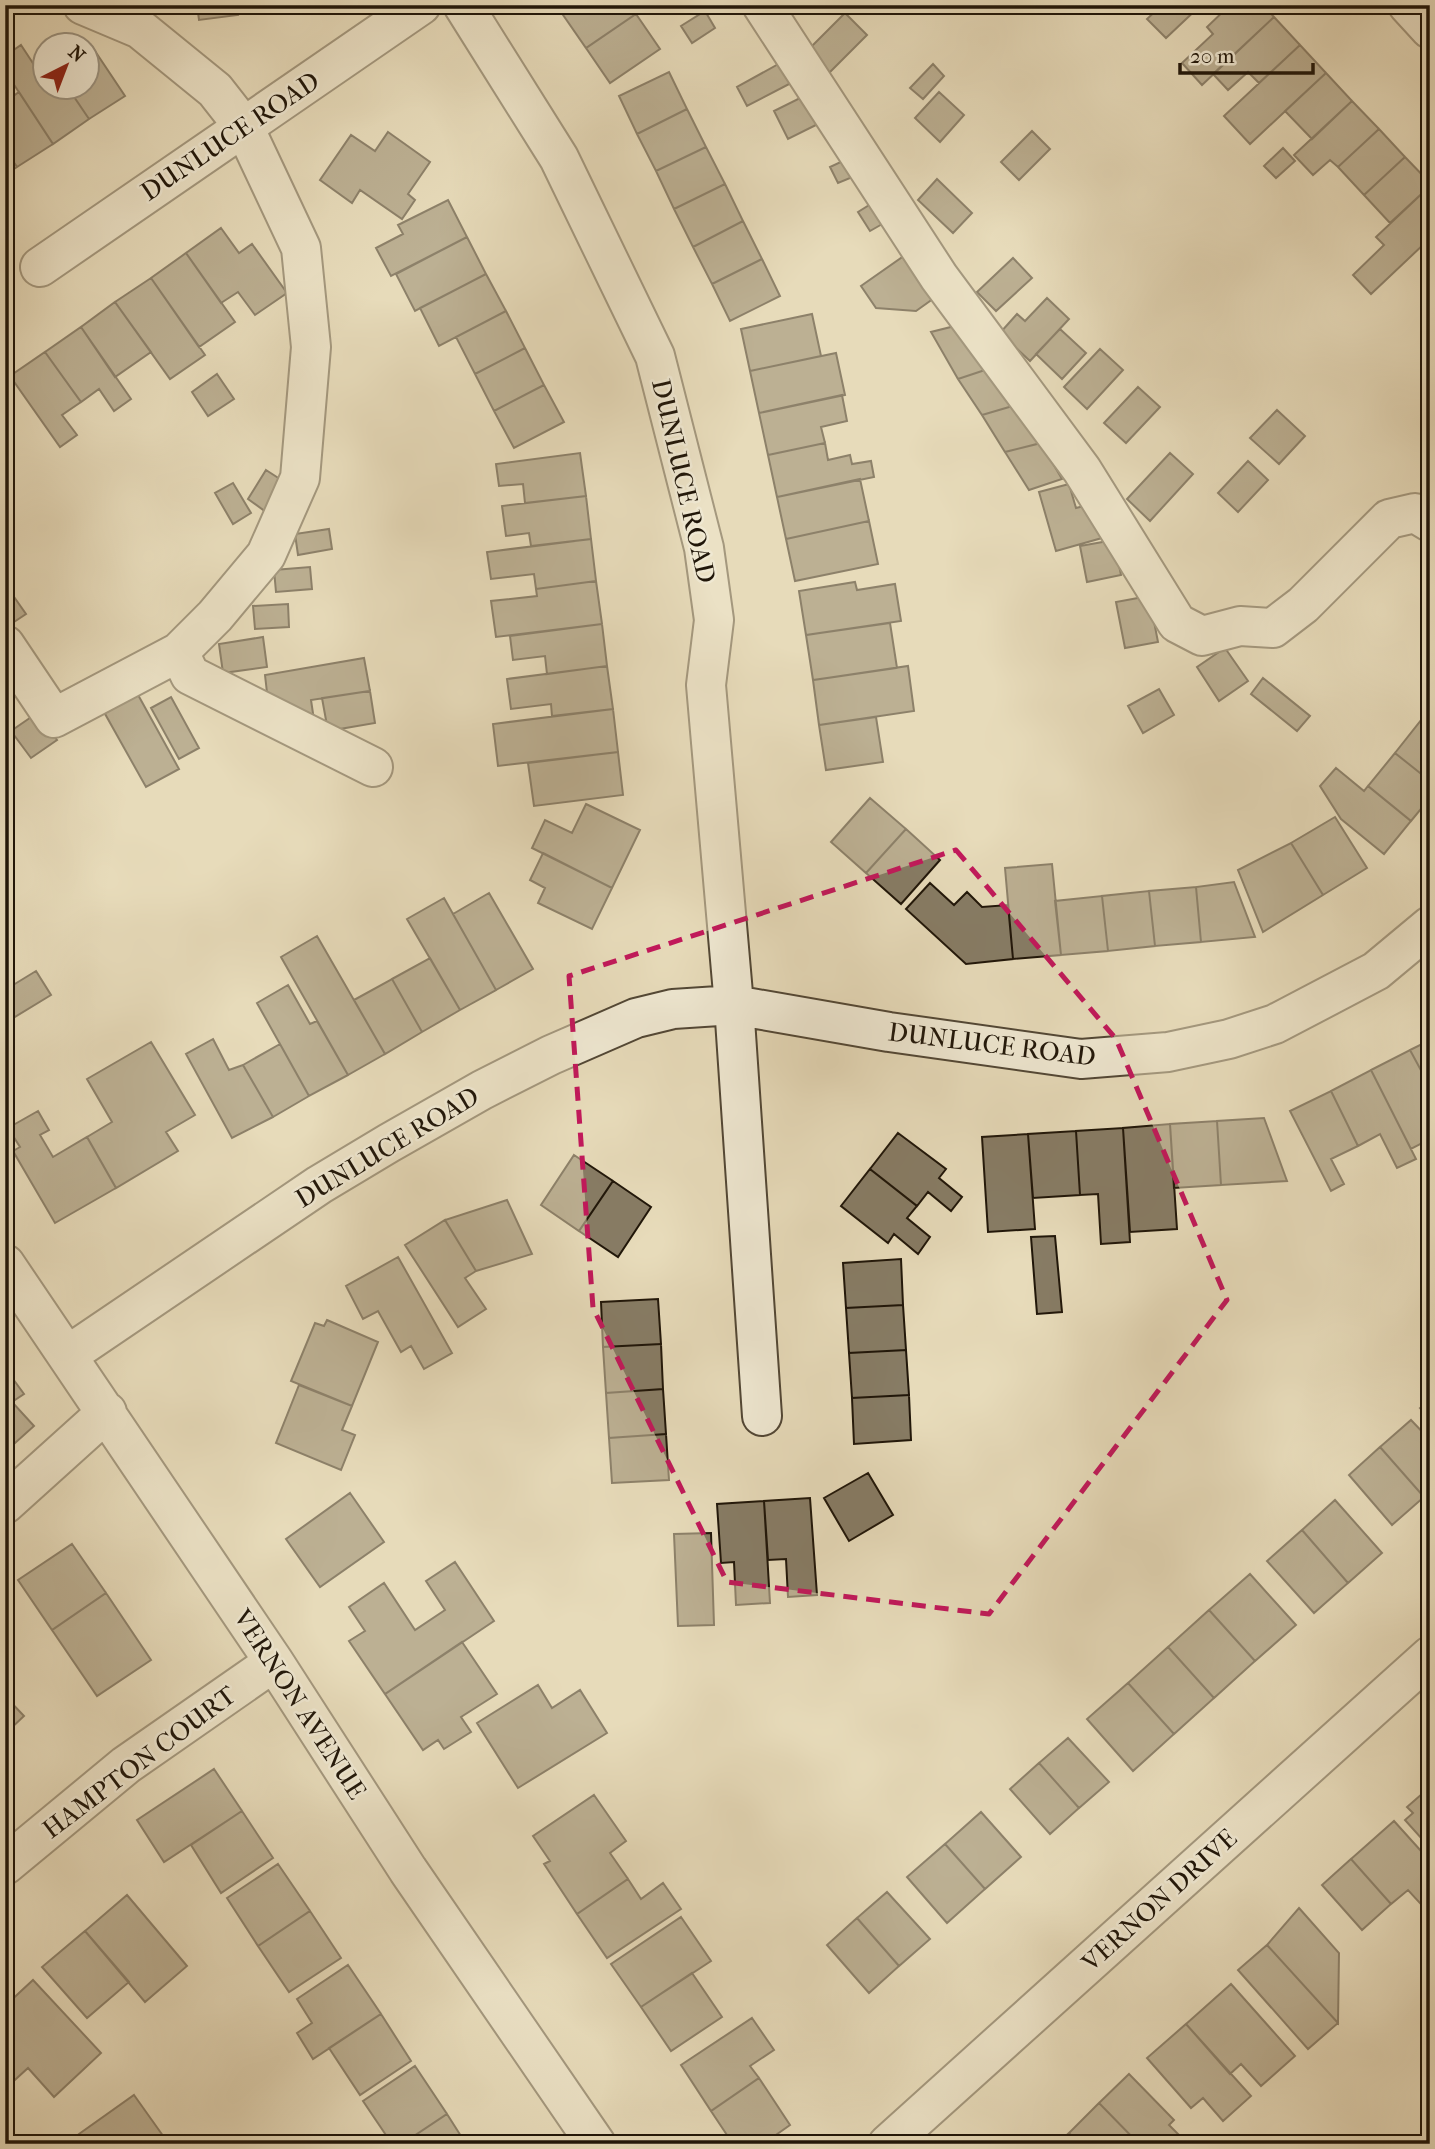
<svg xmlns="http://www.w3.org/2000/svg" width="1435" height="2149" font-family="'IM FELL French Canon',serif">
<rect width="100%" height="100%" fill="#e7dbba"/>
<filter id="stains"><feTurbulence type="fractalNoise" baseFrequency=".00286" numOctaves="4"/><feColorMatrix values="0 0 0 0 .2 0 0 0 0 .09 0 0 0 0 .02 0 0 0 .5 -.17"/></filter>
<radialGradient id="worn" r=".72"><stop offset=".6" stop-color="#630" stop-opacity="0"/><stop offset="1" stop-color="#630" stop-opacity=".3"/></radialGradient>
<!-- building -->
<path fill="#877c65" stroke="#201609" stroke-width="2" d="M197,5H237L238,15L199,20Z
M571,5H631L636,14L586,48L561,12Z
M1162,5H1201L1166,38L1147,19Z
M1230,5H1263L1274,17L1202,85L1182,63L1213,34L1207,27Z
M705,11L715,28L692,43L681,26Z
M845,13L867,35L829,73L807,51Z
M636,14L660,49L610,83L586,48Z
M1274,17L1300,45L1259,83L1248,72L1228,90L1213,74Z
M21,45L42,77L46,75V88H68L89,119L53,144L5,71V56Z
M91,45L125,96L89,119L68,88H88V48Z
M1300,45L1326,73L1250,144L1224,116Z
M782,62L793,82L747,106L737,87Z
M933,64L944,76L923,99L910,88Z
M669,72L687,109L637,134L619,96Z
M1326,73L1352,101L1312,139L1285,111Z
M19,92L53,144L17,167L5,149V102Z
M939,92L964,115L940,142L915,118Z
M804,96L818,124L788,139L774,111Z
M1352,101L1379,129L1338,167L1330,160L1313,175L1294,155Z
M687,109L706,147L656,171L637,134Z
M1379,129L1405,157L1364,195L1338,167Z
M1032,131L1050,149L1019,180L1001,162Z
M388,132L430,162L408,194L415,200L402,219L360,190L352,203L320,180L351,135L375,151Z
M706,147L725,184L674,209L656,171Z
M1283,148L1295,161L1276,178L1264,166Z
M5,149L17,167L5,175Z
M1405,157L1430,183V186L1390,223L1364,195Z
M847,159L855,176L838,183L830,167Z
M937,179L972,213L953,233L918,200Z
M725,184L743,221L693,247L674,209Z
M1430,186V249L1425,243L1371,294L1353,275L1384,245L1376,237Z
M879,199L891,219L870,231L858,212Z
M448,200L467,237L391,276L376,248L403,234L398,225Z
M743,221L762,259L712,284L693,247Z
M221,228L239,253L252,244L287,293L255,315L238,292L221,303L186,253Z
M467,237L486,274L415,311L396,274Z
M186,253L235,322L199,347L151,278Z
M908,253L937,296L916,311L876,308L861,286Z
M1013,258L1032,278L996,311L977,292Z
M762,259L780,296L730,321L712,284Z
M486,274L506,311L439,346L420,308Z
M151,278L205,355L170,379L115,302Z
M1047,298L1069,319L1030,361L1000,333L1017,314L1025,321Z
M115,302L151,352L115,377L81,327Z
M506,311L525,348L475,374L456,337Z
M812,314L821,356L750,371L741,329Z
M963,324L994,367L958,379L931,332Z
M81,327L131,399L114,411L99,389L81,402L45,352Z
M1060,329L1086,353L1062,379L1036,354Z
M525,348L544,385L494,411L475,374Z
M1100,349L1123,370L1087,409L1064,387Z
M45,352L81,402L62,415L77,435L60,447L10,376Z
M836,353L845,395L759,413L750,371Z
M994,367L1016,405L982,415L958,379Z
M217,374L234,399L208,416L192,392Z
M544,385L564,422L514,448L494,411Z
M1138,387L1160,407L1126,443L1104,423Z
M842,395L847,421L821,427L825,443L768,455L759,413Z
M1016,405L1041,443L1005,452L982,415Z
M1277,410L1305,436L1279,464L1250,438Z
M825,443L828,460L850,455L852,464L871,461L874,477L777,497L768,455Z
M1041,443L1062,479L1029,490L1005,452Z
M580,453L586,496L525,503L523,484L499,486L496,464Z
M1170,453L1193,474L1150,521L1127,499Z
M1248,461L1268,480L1238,512L1218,493Z
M266,470L286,483L266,512L248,499Z
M860,479L869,521L786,539L777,497Z
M233,483L251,513L233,524L215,493Z
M1069,484L1076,508L1092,504L1102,538L1056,551L1039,492Z
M586,496L591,539L531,546L529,533L506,536L502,506Z
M869,521L878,564L795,581L786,539Z
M329,529L332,549L298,555L295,534Z
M591,539L596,581L536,589L534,574L491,579L487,552Z
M1114,540L1121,575L1087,582L1080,546Z
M310,567L312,589L276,592L274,570Z
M596,581L602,624L496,637L491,601L537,596L536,589Z
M855,582L857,590L895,584L901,621L806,635L799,591Z
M5,584L26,614L5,628Z
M1149,596L1158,642L1125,648L1116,602Z
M288,604L289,627L255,629L253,606Z
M890,623L897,668L813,680L806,635Z
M602,624L607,666L547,674L545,656L513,660L510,636Z
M263,637L267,667L223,673L219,644Z
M1225,648L1248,681L1219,701L1197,667Z
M364,658L370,691L311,700L314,720L269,710L265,675Z
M607,666L613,709L552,716L551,704L511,709L507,679Z
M908,666L914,711L819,725L813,680Z
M1263,678L1310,716L1297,731L1251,694Z
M1159,689L1174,715L1143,733L1128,706Z
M370,691L375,723L328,731L322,698Z
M137,693L179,769L146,787L104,712Z
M171,697L199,748L179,759L151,708Z
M613,709L618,752L498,766L493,724Z
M1430,710V725L1422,719Z
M37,713L57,740L31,758L11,731Z
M876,717L883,762L826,770L819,725Z
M1422,719L1430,725V781L1395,753Z
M618,752L623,795L534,806L528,763Z
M1395,753L1430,781V798L1411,821L1368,786Z
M1336,768L1364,791L1368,786L1411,821L1384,854L1341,819L1320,786Z
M870,798L906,829L866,873L831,842Z
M586,804L640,830L612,888L532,848L545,820L572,833Z
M1335,817L1367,868L1323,895L1291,843Z
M906,829L940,860L901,904L866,873Z
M1291,843L1323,895L1263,932L1238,870Z
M543,853L612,888L592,929L538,903L545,888L530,880Z
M1052,864L1061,955L1013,959L1005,868Z
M1234,882L1255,937L1201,942L1196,887Z
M930,883L954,905L967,892L982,907L1008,905L1013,959L966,964L906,909Z
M1196,887L1201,942L1155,946L1149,891Z
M1149,891L1155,946L1108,951L1102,896Z
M489,893L533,969L496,990L453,914Z
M1102,896L1108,951L1061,955L1055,901Z
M444,898L496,990L460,1010L407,919Z
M317,936L385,1054L348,1075L281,957Z
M430,958L460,1010L422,1032L392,979Z
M36,971L51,995L5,1023V990Z
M392,979L422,1032L385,1054L354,1000Z
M288,985L310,1024L317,1021L348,1075L309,1096L257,1003Z
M213,1039L229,1070L243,1065L273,1117L232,1138L186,1054Z
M1430,1040V1087L1410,1050Z
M151,1042L195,1115L166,1132L178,1151L116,1188L87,1137L112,1122L87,1079Z
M280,1044L309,1096L273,1117L243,1065Z
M1410,1050L1430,1087V1109L1424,1112L1430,1124V1139L1411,1149L1371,1070Z
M1371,1070L1416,1159L1397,1168L1380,1134L1358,1146L1331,1091Z
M1331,1091L1358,1146L1331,1159L1344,1184L1331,1191L1290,1111Z
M38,1111L49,1130L40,1135L53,1157L87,1137L116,1188L55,1223L13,1151L20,1147L8,1128Z
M1264,1118L1287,1181L1221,1185L1217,1121Z
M1217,1121L1221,1185L1174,1188L1170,1124Z
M1170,1124L1177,1229L1130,1232L1123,1128Z
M1123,1128L1130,1242L1101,1244L1098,1194L1080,1195L1076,1131Z
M1076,1131L1080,1195L1033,1198L1028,1134Z
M898,1133L946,1169L939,1178L962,1197L951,1211L928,1192L917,1206L870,1169Z
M1028,1134L1035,1229L988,1232L982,1137Z
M574,1155L613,1181L579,1231L541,1205Z
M870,1169L917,1206L907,1218L930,1237L918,1254L894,1234L888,1243L841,1206Z
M613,1181L651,1207L618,1257L579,1231Z
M507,1200L532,1254L476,1271L445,1220Z
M445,1220L476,1271L465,1278L486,1309L458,1327L405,1245Z
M1055,1236L1062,1312L1037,1314L1031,1237Z
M398,1257L452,1353L424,1369L411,1346L401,1352L378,1311L363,1319L346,1286Z
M901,1259L903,1305L846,1308L843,1263Z
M658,1299L661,1344L603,1347L601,1302Z
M903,1305L906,1350L849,1353L846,1308Z
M327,1320L378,1342L352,1406L291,1381L315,1323L324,1326Z
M661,1344L663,1389L606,1393L603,1347Z
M906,1350L909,1395L852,1398L849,1353Z
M5,1368L24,1394L12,1402L34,1426L5,1452Z
M299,1385L352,1406L342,1430L355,1435L341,1470L276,1443Z
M663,1389L666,1434L609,1438L606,1393Z
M909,1395L911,1440L854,1444L852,1398Z
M1430,1400V1419L1420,1408Z
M1411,1420L1430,1440V1492L1424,1497L1380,1447Z
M666,1434L669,1480L612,1483L609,1438Z
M1380,1447L1424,1497L1392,1525L1349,1475Z
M868,1473L893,1515L849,1541L824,1498Z
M350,1493L384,1542L320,1587L286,1539Z
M810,1498L817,1595L788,1597L786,1559L768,1560L764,1501Z
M1335,1500L1382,1553L1348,1583L1302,1530Z
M764,1501L770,1603L736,1605L734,1562L721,1563L717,1504Z
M1302,1530L1348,1583L1314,1613L1267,1561Z
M711,1533L714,1625L678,1626L674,1534Z
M72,1544L106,1593L52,1630L18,1580Z
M455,1562L494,1621L385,1694L349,1641L365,1631L349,1607L384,1583L415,1630L445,1610L426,1581Z
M1250,1574L1296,1625L1255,1661L1209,1610Z
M106,1593L151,1660L97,1696L52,1630Z
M1209,1610L1255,1661L1214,1698L1168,1647Z
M462,1642L497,1694L461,1717L471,1732L444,1749L438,1740L423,1750L385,1694Z
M1168,1647L1214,1698L1174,1734L1128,1683Z
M1128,1683L1174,1734L1133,1771L1087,1719Z
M538,1685L552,1708L580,1690L607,1733L518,1788L477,1723Z
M5,1696L24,1716L5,1734Z
M1068,1738L1109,1782L1079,1808L1039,1763Z
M1039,1763L1079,1808L1050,1834L1010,1789Z
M214,1769L242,1811L164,1862L137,1820Z
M1430,1787V1848L1405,1820L1413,1813L1407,1807Z
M594,1795L626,1841L610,1853L628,1879L577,1914L544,1864L550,1861L533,1836Z
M242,1811L273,1858L221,1893L191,1845Z
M981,1812L1021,1857L985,1889L945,1844Z
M1394,1821L1430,1861V1914L1408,1890L1391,1904L1351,1859Z
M945,1844L985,1889L947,1923L907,1877Z
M1351,1859L1391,1904L1362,1930L1322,1885Z
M278,1864L310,1911L258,1946L227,1898Z
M628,1879L641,1899L663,1883L681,1909L607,1958L577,1914Z
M887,1892L930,1939L899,1966L857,1918Z
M127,1895L187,1966L145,2002L85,1931Z
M1299,1908L1339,1953L1338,2023L1267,1945Z
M310,1911L341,1958L289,1992L258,1946Z
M681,1917L711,1961L641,2007L611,1964Z
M857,1918L899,1966L869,1993L827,1945Z
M85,1931L129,1982L87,2018L42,1967Z
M1267,1945L1338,2023L1308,2049L1238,1970Z
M348,1965L381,2014L313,2059L297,2033L312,2023L297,1999Z
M692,1973L722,2017L671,2051L641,2007Z
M33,1980L101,2053L54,2097L28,2068L6,2088L5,2087V2006Z
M1231,1984L1295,2056L1261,2086L1241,2064L1230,2074L1186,2024Z
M381,2014L411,2061L360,2095L329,2048Z
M752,2018L774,2050L750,2066L759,2078L711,2111L681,2065Z
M1186,2024L1251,2096L1223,2121L1203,2098L1191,2108L1147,2058Z
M415,2066L447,2114L402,2144H392L363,2101Z
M1129,2074L1174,2120L1169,2125L1188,2144H1139L1099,2103Z
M759,2078L790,2125L763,2144H733L711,2111Z
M134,2095L166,2140L161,2144H85L79,2134Z
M1099,2103L1139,2144H1079L1069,2133Z
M447,2114L466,2144H402Z
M1069,2133L1079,2144H1057Z"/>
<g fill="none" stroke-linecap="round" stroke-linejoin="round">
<!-- minor casing -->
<g stroke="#524735" stroke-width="42">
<path id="minor" d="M463,5L559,158L655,356L704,548L714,620L706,685L734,1005L762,1416
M762,5L939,277L1082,470L1177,623L1202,636L1240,626L1273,628L1303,605L1389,519L1415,513L1430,522
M1408,5L1430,29
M40,267L421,5
M5,645L54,718L179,652L215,616L266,555L300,478L311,347L301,248L244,127L215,90L140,29L83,5
M179,652L190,675L373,767
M5,1264L274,1662L408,1870L596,2144
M68,1355L319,1185L389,1143L482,1090L551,1055L636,1018L673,1009L734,1005L889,1032L1081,1059L1168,1052L1229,1039L1275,1024L1376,971L1430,926
M5,1504L107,1412
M5,1865L126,1765L274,1662
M888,2144L1430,1656"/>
</g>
<!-- minor -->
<use href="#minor" stroke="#efe8d2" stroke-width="38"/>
</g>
<!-- marked area -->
<path d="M0 0H1435V2149H0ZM956,850L1116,1039L1227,1300L989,1614L727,1582L593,1308L569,976Z" fill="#e7dbba" fill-opacity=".55" fill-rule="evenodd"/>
<path fill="none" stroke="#c2185b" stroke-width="5" stroke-dasharray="14 9" stroke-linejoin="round" d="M956,850L1116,1039L1227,1300L989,1614L727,1582L593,1308L569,976Z"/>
<g text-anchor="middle" stroke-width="5" stroke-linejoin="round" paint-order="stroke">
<!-- street labels -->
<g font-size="26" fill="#201609" stroke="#efe8d2">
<text transform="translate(230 136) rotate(-34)" y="9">DUNLUCE ROAD</text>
<text transform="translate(684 481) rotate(77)" y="9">DUNLUCE ROAD</text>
<text transform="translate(992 1044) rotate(7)" y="9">DUNLUCE ROAD</text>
<text transform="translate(387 1147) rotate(-31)" y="9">DUNLUCE ROAD</text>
<text transform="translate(300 1704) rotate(57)" y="9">VERNON AVENUE</text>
<text transform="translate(139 1762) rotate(-37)" y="9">HAMPTON COURT</text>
<text transform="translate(1159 1900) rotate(-42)" y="9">VERNON DRIVE</text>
</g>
</g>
<!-- margin -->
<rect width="1435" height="2149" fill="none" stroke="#e7dbba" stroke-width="28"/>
<rect x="7" y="7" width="1421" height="2135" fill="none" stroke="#201609" stroke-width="3.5"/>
<rect x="14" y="14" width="1407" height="2121" fill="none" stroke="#201609" stroke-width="2"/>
<!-- north arrow -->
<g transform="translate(66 66) rotate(42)"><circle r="33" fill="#efe8d2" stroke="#9c9482" stroke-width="2"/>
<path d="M0-5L12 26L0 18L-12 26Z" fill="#8f2418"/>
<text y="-10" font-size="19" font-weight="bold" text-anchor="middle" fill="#201609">N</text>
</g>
<!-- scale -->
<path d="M1180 63v10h133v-10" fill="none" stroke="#201609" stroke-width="3.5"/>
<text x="1190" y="63" font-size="21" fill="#201609" stroke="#efe8d2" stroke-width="5" paint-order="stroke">20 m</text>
<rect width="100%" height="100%" filter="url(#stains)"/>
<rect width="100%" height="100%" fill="url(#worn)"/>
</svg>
